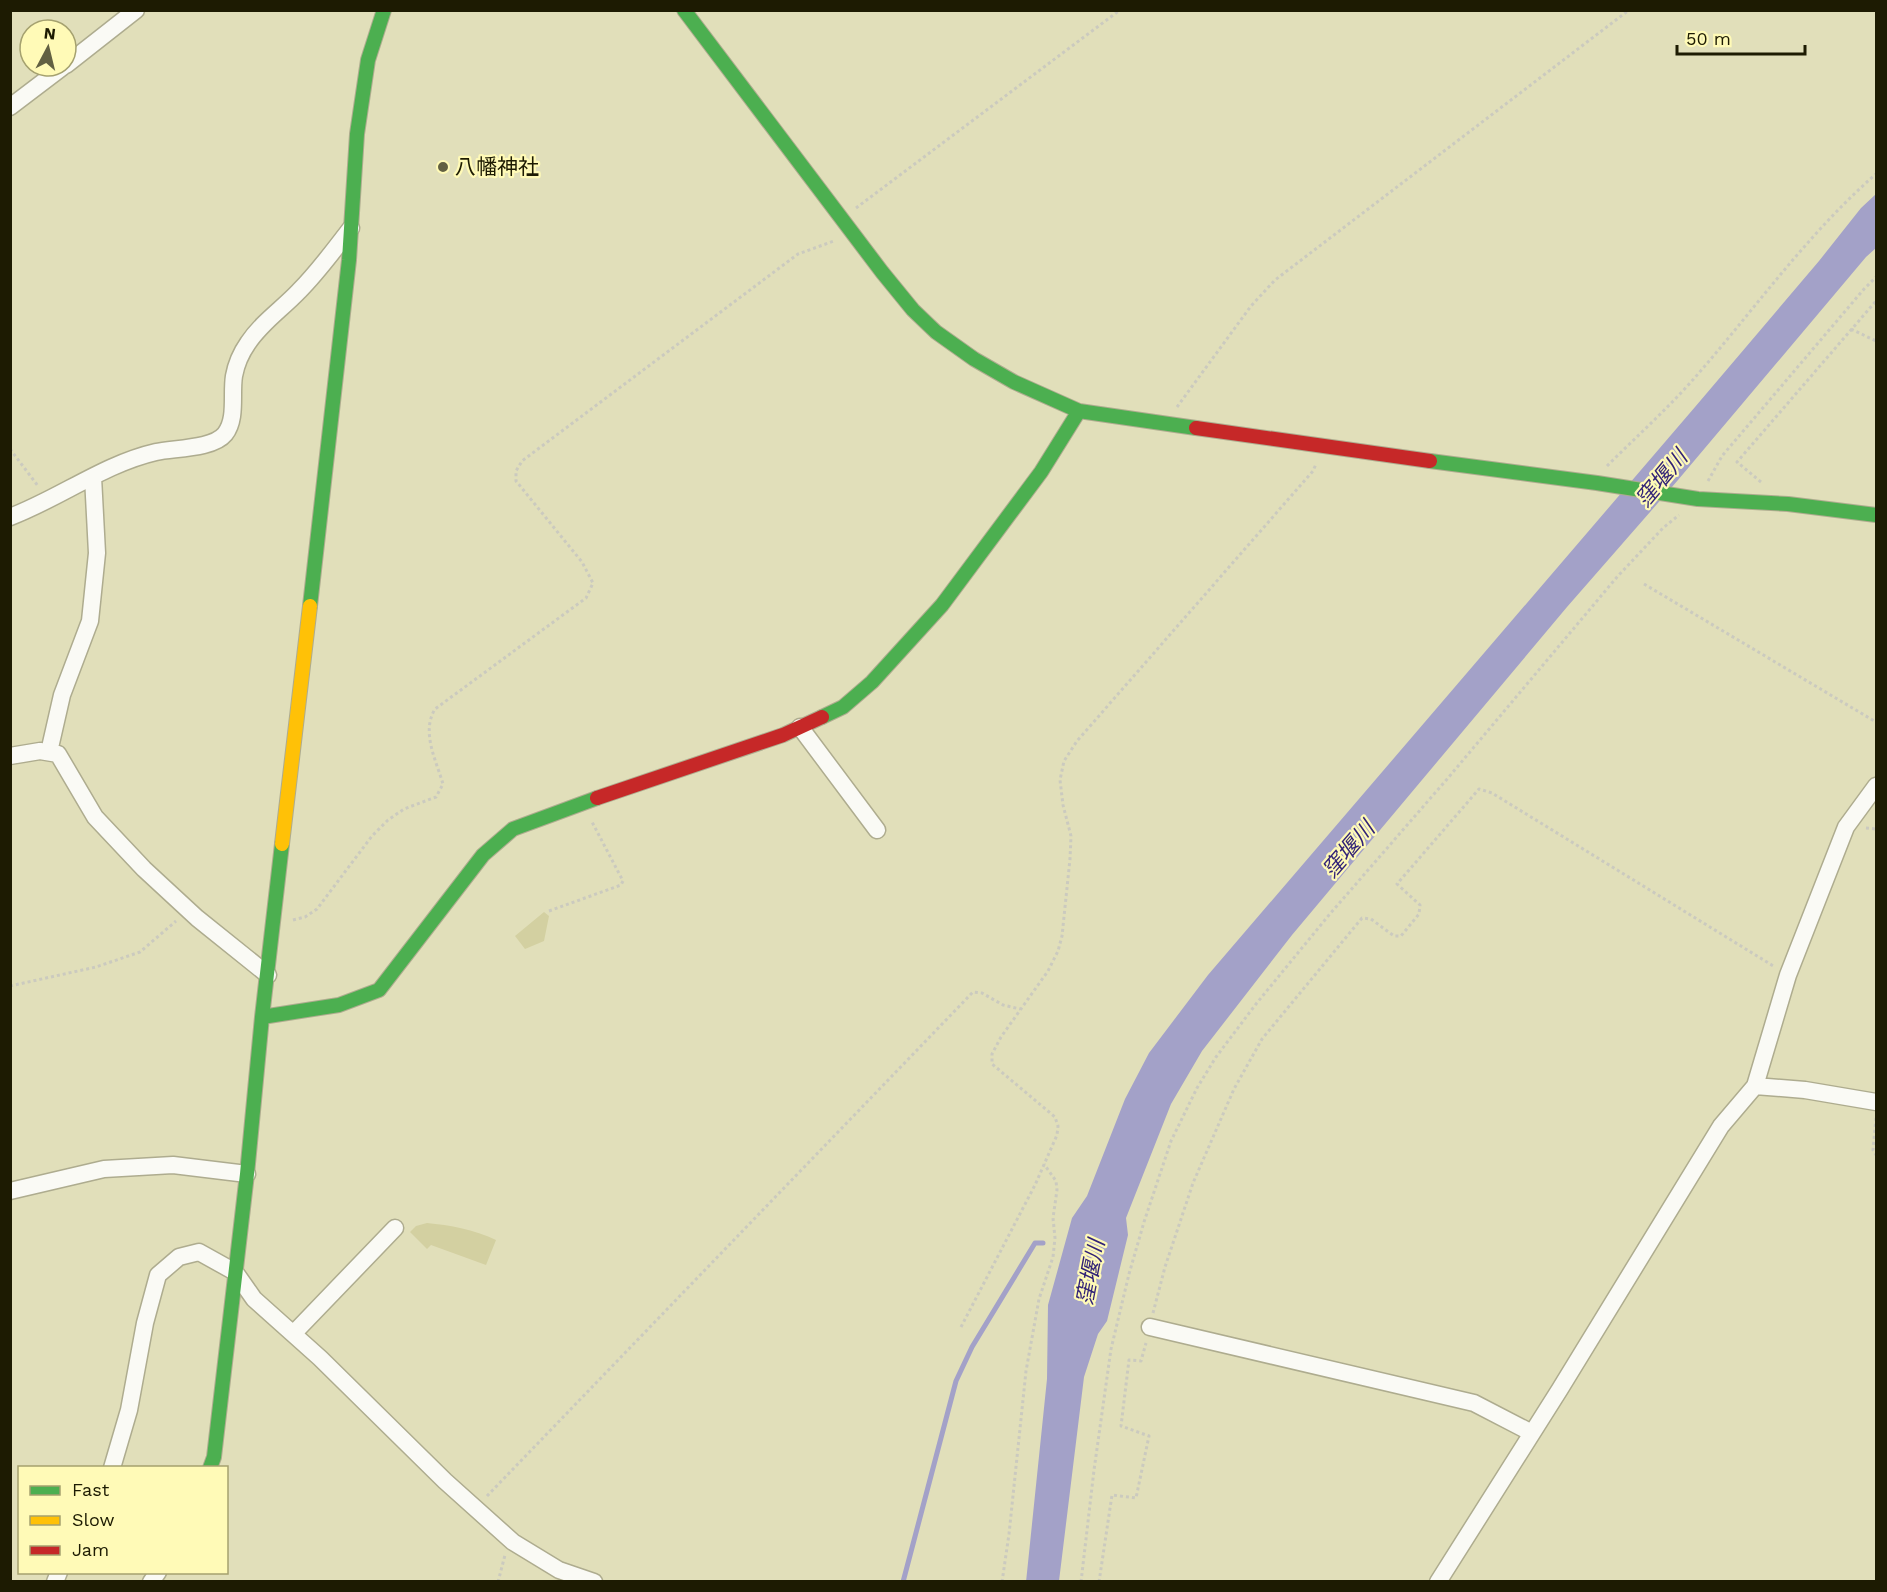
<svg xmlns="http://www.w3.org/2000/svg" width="1887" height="1592" font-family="'Work Sans','Noto Sans JP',sans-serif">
<rect width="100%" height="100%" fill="#e1dfba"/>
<!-- green -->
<path fill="#d3d0a1" d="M544,912L549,916L544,941L525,949L515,936Z
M427,1223C449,1225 476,1230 496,1240L486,1265L431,1245L427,1249L410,1232L416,1226Z"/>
<!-- water -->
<path fill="#a3a1c8" d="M1876,194V248L1866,257L1678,480L1567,607L1292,935L1202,1051L1171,1104L1126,1218L1128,1235L1107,1321L1098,1334L1084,1377L1059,1581L1026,1582L1047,1379L1048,1305L1072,1218L1087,1196L1125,1099L1149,1053L1208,975L1695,407L1819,261L1861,208Z"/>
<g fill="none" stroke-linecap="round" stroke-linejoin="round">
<!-- stream -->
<path stroke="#a3a1c8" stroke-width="5" d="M903,1582L956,1381L972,1347L1035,1243H1043"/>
<!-- street casing -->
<g stroke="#aeac8f" stroke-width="19">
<path id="street" d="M66,65L136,10
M10,107L64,66
M10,517C60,498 104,464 156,452C174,448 213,449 225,434C237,419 231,394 234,376C236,365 241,353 248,343C262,322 282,309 299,291C318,272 334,250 351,228
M800,727L877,830
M49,752L62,695L90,621L97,553L93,477
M10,756L40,751L58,754L95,817L144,869L197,918L268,975
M1755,1086L1805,1090L1876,1102
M10,1191L104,1169L173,1165L247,1174
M1150,1327L1474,1403L1532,1433
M293,1334L395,1228
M112,1468L129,1410L145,1323L158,1275L179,1257L199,1252L235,1272L254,1299L320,1358L445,1481L513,1542L559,1570L594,1582
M55,1582L59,1572
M151,1582L158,1572
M1438,1582L1560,1389L1721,1126L1755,1086L1788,975L1846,827L1876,786"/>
</g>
<!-- fast casing -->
<g stroke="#aeac8f" stroke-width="16">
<path id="fast" d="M684,10L882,272L913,310L936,332L974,359L1014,382L1079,411L1196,428
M1430,461L1597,483L1698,499L1788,504L1876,515
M310,606L349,260L357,134L368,60L384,10
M822,717L843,707L872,682L942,605L1041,472L1079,411
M262,1017L339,1005L379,990L483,855L513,829L597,798
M210,1468L214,1457L247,1174L262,1017L282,844"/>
</g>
<!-- slow casing -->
<g stroke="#aeac8f" stroke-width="16">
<path id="slow" d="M282,844L310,606"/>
</g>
<!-- jam casing -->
<g stroke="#aeac8f" stroke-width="16">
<path id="jam" d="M1196,428L1430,461
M597,798L783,735L822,717"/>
</g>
<!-- path -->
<path stroke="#cbcabf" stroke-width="3" stroke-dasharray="3 3" stroke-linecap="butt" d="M856,208L1120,10
M1851,329L1876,341
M1177,407L1251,306L1275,280L1629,10
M10,449L38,486
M1607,466C1635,438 1664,412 1691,382C1752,313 1806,235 1876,174
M1708,481L1722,456L1864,289L1876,277
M1761,482L1737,462L1876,301
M1644,584L1876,722
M1866,828L1876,829
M549,911L621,885L623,881L591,820
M293,920L305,917L317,909L372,836L388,820L404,809L436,797L443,784C436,760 421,732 435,709L586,598L593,583L582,562L516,481V471L522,461L798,254L834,241
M10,986L96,967L140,952L176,921
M1876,1118L1873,1150L1876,1155
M1153,1313L1165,1267L1193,1183L1234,1089L1262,1039L1362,918L1371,919L1394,936H1401L1419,914L1420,905L1397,884L1479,789L1492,793L1775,967
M961,1327L1035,1185L1057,1135L1058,1126L1055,1117L992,1064V1054L1001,1037L1048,971L1058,951L1062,936L1070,859L1071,836L1063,805L1060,780L1064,761L1077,741L1313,471L1316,464
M487,1496L973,992L982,993L1003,1005L1020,1009
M498,1582L505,1555
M1002,1582L1009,1534L1026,1371L1039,1299L1053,1257L1055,1238L1053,1218L1057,1190L1056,1181L1044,1164
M1081,1582L1094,1470L1111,1349L1129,1274L1144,1222L1171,1141L1197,1088L1216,1057L1256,1004L1329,915L1448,778L1617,577L1663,528L1679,515
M1099,1582L1112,1495L1136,1498L1149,1436L1121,1426L1129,1360L1141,1361L1146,1343"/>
<!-- street -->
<use href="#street" stroke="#fafaf5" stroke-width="16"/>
<!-- fast -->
<use href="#fast" stroke="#4caf50" stroke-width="14"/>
<!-- slow -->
<use href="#slow" stroke="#ffc107" stroke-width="14"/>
<!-- jam -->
<use href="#jam" stroke="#c62828" stroke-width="14"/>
</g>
<!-- markers -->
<circle fill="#626042" stroke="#fffab7" stroke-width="2" cx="443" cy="167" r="6"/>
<g text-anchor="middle" stroke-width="4.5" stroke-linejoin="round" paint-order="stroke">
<!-- poi labels -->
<g font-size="21" fill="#1d1b02" stroke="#fffab7" text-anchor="start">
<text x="455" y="174">八幡神社</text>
</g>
<!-- water labels -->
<g font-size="22" font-style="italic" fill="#322377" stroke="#fffab7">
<text transform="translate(1661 478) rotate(-50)" y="8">窪堰川</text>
<text transform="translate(1348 849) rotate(-49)" y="8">窪堰川</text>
<text transform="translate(1090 1272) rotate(-79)" y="8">窪堰川</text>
</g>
</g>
<!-- border -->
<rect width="1887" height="1592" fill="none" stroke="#1d1b02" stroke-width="24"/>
<!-- legend -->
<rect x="18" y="1466" width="210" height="108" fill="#fffab7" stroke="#a5a16f" stroke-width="1.5"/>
<rect x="30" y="1486" width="30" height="9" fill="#4caf50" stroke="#a5a16f" stroke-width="1.5"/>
<text x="72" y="1496" font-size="18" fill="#1d1b02">Fast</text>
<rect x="30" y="1516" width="30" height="9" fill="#ffc107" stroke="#a5a16f" stroke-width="1.5"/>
<text x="72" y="1526" font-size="18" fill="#1d1b02">Slow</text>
<rect x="30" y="1546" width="30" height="9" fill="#c62828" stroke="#a5a16f" stroke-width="1.5"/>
<text x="72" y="1556" font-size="18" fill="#1d1b02">Jam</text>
<!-- north arrow -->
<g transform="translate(48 48) rotate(7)"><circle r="28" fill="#fffab7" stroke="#a5a16f" stroke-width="1.5"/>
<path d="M0-4.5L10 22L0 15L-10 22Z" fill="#626042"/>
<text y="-9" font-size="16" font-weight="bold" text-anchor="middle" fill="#1d1b02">N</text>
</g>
<!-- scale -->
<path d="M1677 45v9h128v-9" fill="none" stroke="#1d1b02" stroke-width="3"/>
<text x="1686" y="45" font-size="18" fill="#1d1b02" stroke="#fffab7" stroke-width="4.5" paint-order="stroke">50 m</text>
</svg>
